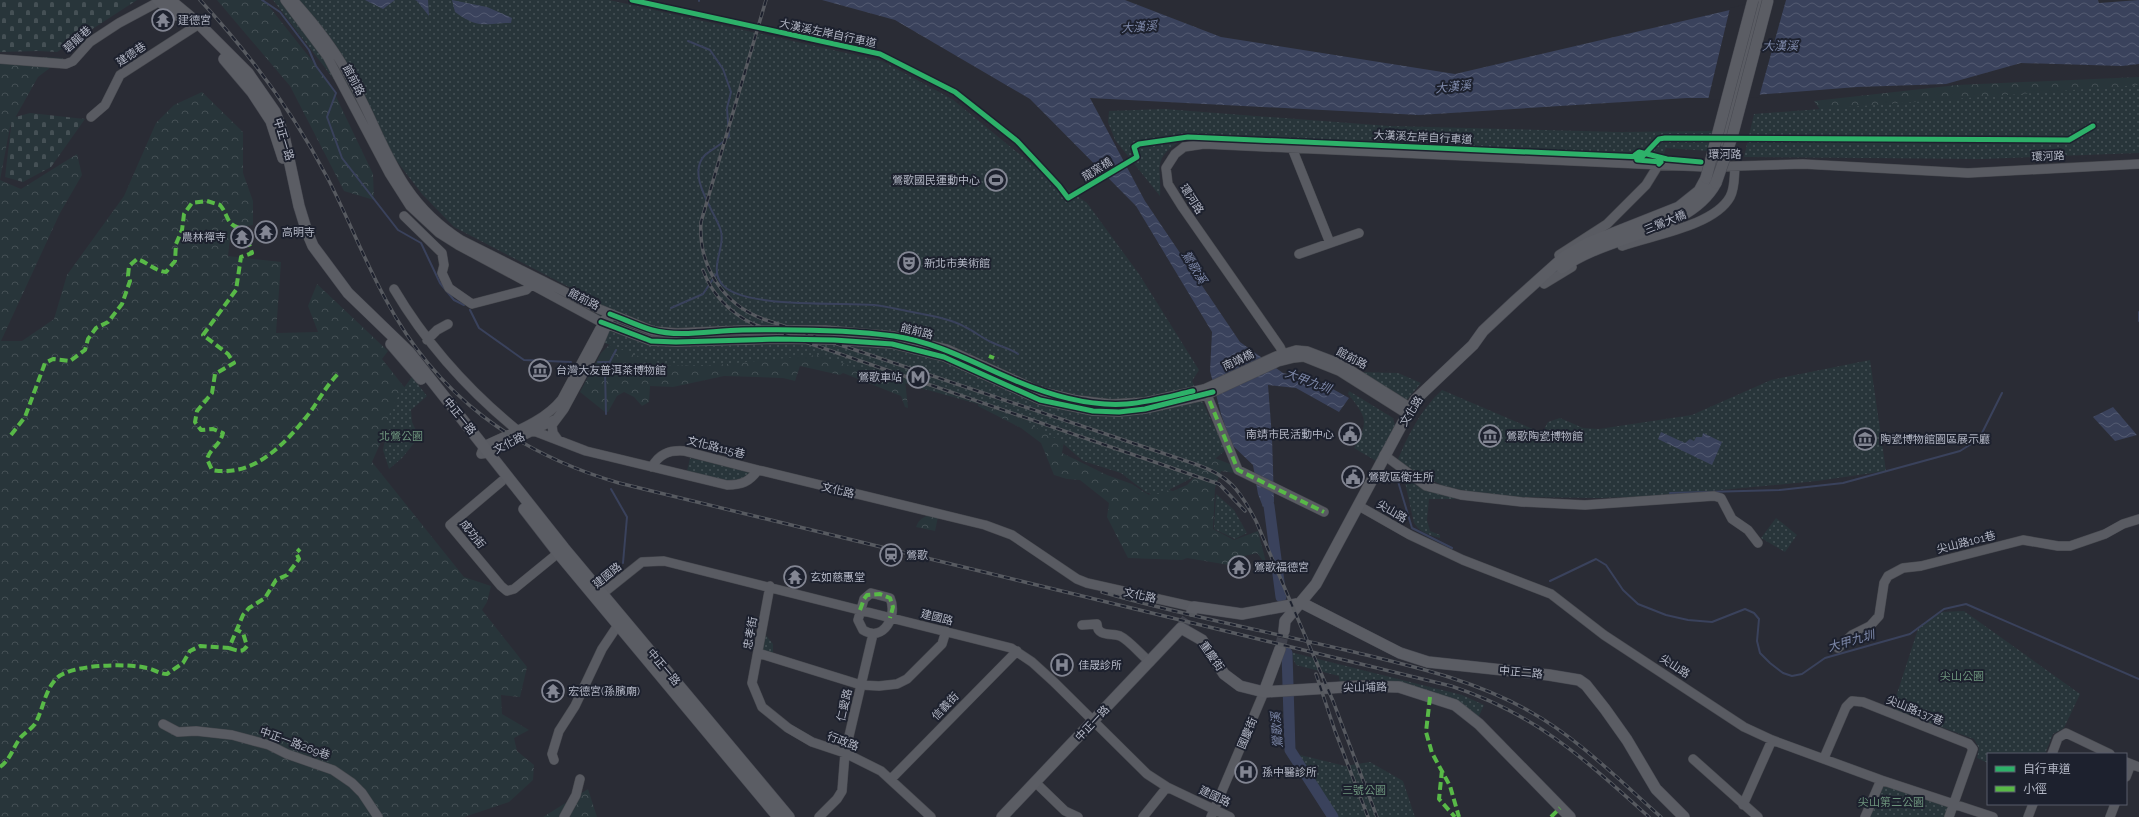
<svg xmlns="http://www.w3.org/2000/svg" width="2139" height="817" font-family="Raleway,'Noto Sans TC',sans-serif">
<defs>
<pattern id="forest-crowns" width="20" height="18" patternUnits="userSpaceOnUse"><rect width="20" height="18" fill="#28353a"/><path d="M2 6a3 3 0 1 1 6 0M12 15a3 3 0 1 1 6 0" fill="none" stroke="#455055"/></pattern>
<pattern id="cemetery-stones" width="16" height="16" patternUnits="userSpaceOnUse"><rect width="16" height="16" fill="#28353a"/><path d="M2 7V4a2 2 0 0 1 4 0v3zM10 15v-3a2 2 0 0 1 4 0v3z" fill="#455055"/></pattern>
<pattern id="park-dots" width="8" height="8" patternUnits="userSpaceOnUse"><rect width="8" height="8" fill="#28353a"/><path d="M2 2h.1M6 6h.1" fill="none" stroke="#455055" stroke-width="1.8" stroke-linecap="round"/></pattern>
<pattern id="water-waves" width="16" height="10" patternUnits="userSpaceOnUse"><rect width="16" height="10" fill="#3a425c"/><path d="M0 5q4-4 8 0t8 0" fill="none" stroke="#545b72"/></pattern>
</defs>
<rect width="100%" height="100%" fill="#2a2c35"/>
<!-- forest -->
<path fill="url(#forest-crowns)" d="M217,0H264L329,82L373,174L374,200L344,191L290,86Z
M0,55L63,58L38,77L10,127L0,180L21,189L77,154L82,175L60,213L1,341H22L54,319L67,275L124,196L156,123L174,105L202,92L243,132V173L253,201V225L231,229L228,256L281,262L276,333L318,332L308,306L317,284L388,351L382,359L405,388L372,462L464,577L491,586L487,602L482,610L527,667L520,697L501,695L502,714L529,730L514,738L517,751L534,765L533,780L509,802L464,817H0Z
M2139,77V104L1825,117L1814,101L1957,85Z
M612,342L826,354L905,380L908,408L905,407L901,396L843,373L840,375L800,366L795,381L783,378L724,376L673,387L650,386L649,402L642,406L634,397L624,392L617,396L608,412H605L580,392L601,353Z
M978,404L1019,418L1064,442L1062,453L1107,475L1132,484L1149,495L1157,487L1173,491L1187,485L1212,457L1230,464L1235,473L1221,471L1215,488L1213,529L1234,540L1258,531L1267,566L1257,553L1236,558L1229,565L1187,558L1182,560L1128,558L1107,517L1109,503L1080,480L1067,479L1054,475L1041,443L1021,428L978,406Z
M931,515L938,517L935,531L916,527C919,519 923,517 931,515Z
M588,789L597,817H543Z"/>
<!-- cemetery -->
<path fill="url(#cemetery-stones)" d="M0,0H137L57,52L38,51L0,52Z
M30,113L85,119L51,167L23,182L5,177L12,118Z"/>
<!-- park -->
<path fill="url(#park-dots)" d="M273,0H609L882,61L952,99L1034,166L1087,203L1139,274L1199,370L1192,381L1226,450L1190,479L1161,494L1147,493L1121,473L1083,461L1060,441L1019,418L978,404L917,387L817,355L706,366L661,365L605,343L594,300L454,227L422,194Z
M2139,85V153L1982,159L1744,157L1754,114Z
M1164,109L1389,126L1618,132L1714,131L1710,151L1666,148L1661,162L1431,150L1181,141C1151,159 1162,168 1160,196L1115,140L1108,122L1109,111Z
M1870,360L1886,471L1817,481L1657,496L1598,498L1522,497L1480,494L1444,486L1396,464C1407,437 1420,410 1442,390L1542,433L1548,422L1560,418L1583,428L1599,429L1692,415L1771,380Z
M1360,372L1398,373L1421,383L1406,401Z
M412,377L427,396L411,410L412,422L419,437L402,458L389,469L383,450L390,412L400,393Z
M1349,391L1393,418L1395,425L1376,461L1354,448C1369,422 1367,417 1348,394Z
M690,458L752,472L740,481H727L687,471Z
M1408,476L1455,495L1454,499H1429L1427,520L1430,531L1440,535V538C1429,535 1419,532 1414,523L1404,478Z
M1216,494L1234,510L1247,533L1235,539L1214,529Z
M1776,518L1797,535L1785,552L1761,538Z
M1964,611L2080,694L2064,728L2053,734L2045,754H1988V763L1977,758L1979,748L1974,739L1892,709L1919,626L1942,612Z
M765,634L773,644V654L762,650Z
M1290,652L1462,695L1484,705L1478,718L1422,692L1340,683L1339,676L1296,665Z
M1296,754L1345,766L1370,762L1403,781L1415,817H1336Z
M1882,782L1950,805L1946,817H1868Z"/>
<!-- water -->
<path fill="url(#water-waves)" d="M365,0H395L383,9Z
M415,0H428L429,16L417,1Z
M452,0L487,7L512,18L511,23C483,23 480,30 455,12Z
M822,0H1125L1221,37L1455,74L1773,0H2098L2099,3L2139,0V64L2122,66L2021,63L1946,84L1857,87L1716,98H1687L1419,115L1090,98L1145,201L1240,342L1283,373L1322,383L1349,398L1339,412L1296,388L1268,385L1272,437L1274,502L1263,507L1258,494L1253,465L1231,444L1221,414L1210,371L1212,332L1136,206L1030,99L895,20Z
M2113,407L2137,435L2115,441L2093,417Z
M1661,432L1685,443L1690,439L1694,441L1696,437H1702L1703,433L1722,442L1712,465L1658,439Z"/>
<!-- pier -->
<path fill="#2a2c35" d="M1764,0H1786L1759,97L1708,100L1730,8Z
M1126,161L1128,165L1105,178L1102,175Z"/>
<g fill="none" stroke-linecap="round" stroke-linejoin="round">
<!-- stream -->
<path stroke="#3a425c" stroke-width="2" d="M262,0L280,12L309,50L316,66L336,93L327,117L342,158L398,230L421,243L440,283L454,300L464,305
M699,1V0
M688,41L710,50L723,69L731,92L727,108L729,136C722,145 713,148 705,155C686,174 713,209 720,228C727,246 709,266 721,283C738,309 843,302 874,305C885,306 896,309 907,311C925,315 949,318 965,327C974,331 982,338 991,342C1001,347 1009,348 1018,354
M671,308L703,294L717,273
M470,310L479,328L524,360L571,362
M2139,312V321
M598,362H609
M606,414L605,371L616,350
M1397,478L1412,528L1452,548
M611,489L627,517L623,563
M1670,493L1780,490L1843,483L1960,451L1979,439L2002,393
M1550,581L1596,559L1606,565L1623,590L1638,604L1666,615L1688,620L1712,622L1745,609L1754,613L1759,619L1757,641L1760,653L1770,663L1783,673L1792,676L1802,674L1825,658L1910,634L1944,609L1966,604L2139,679"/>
<!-- river -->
<path stroke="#3a425c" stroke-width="11" d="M1265,491L1269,506L1281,597
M1287,653L1290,750L1333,817"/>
<!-- major-tunnel -->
<path stroke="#3f414b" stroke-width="11" stroke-dasharray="11 5.5" stroke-linecap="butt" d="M1181,628L1192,611
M1280,649L1284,631"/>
<!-- minor casing -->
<g stroke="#47494f" stroke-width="10">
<path id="minor" d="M285,0L327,56L389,173L410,206L439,233L458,245L601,322L651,341L676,342L777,339L834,340L892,344L944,357L1040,400L1093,411L1119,412L1145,409L1207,395L1278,362L1294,358L1304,357L1339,371L1407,414
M293,0C314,23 333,47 348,74C385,138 393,197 461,240L599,309L653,331L677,333L742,330H825L894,336L947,349L1039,391L1077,400L1111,404L1145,402L1204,389L1276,356L1296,350L1307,351L1341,364L1411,408
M0,59L66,64L73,61L90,42L119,23L162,0
M91,117L105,105L120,75L199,24
M1292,148L1330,243
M404,216L442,253L444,265L442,273L449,288L472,304L526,290L531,285
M1622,246C1652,235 1714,226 1730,197C1735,188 1734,177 1735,167
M1299,254L1359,233
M1559,255L1607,224L1646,185L1659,164
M1544,284L1572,267
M394,289C426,343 468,390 517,430
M427,340L437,330L448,324
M1285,358L1280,347L1183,208L1168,184L1166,168L1175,154L1184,147L1204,144L1705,167L1803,164L1968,173L2139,164
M1205,390L1238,470L1324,512
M554,420L489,453L481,454L484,446C510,433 543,423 562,399L605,319
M534,431L586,451L727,485C742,485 749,482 758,470L985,525L1012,535L1077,579L1087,583L1194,607
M558,440L553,433L552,425L564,409L598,346L609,320
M1384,455L1426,486L1461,495L1522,502L1585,505L1714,496L1721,498L1732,519L1748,530L1758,543
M652,467C659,454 669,450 684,451L758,470
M502,481L450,525L501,586L507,591L514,589L563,549
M1359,506L1410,535L1463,560L1551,594L1604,635L1744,727L1772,740L1881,780L1993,817
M770,586L752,683L762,707L788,728L812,742L845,753L881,771L931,817
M871,593L890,598C898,615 884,643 863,630L858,620L864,599Z
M597,598L642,562L664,561L1011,648L1032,662L1054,682L1147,774L1167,787L1230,817
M1082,625L1097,624C1097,637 1112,633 1120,636C1129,640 1142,656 1150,662
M1838,648L1852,635L1870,626L1879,616L1884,583L1888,576L1903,568L1921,566L2023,540L2058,546H2070L2105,534L2123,524L2139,519
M758,653L861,685L879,686L897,684L907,679L942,644L946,631
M163,724L178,732L196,731L232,735L269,745L287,754L333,770L352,783L362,793L378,817
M2052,754L2058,738L2066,733L2110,754
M1824,758L1846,707L1852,701L1863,702L1969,744L1973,749L1949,817
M1693,759L1758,817
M554,760L552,754L559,731L575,706L602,649L618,625
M2126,762L2139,767
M2126,777L2131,764
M891,779L1017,651
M1035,782L1065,811L1078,817
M1743,805L1772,740
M564,817L576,795L580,779
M819,817L837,799L842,791L845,753L873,634
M1143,817L1167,787
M1211,817L1264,692
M1865,817L1881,780
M2028,817L2033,804
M2110,817L2115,804"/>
</g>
<!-- major casing -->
<g stroke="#474951" stroke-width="12">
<path id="major" d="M158,0L176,15
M170,0L199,24L248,73L275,112L284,136L299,206L307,232L313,246L348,293L409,352L564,548L789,817
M224,59L252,92L271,121L283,158
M1716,167L1760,0
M1562,268C1607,234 1689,233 1716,183
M391,344L421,379
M524,509L558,553L778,817
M1302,603L1400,653L1428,662L1549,675L1579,680L1586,685L1605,709L1627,740L1656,789L1684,817
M1192,611L1194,607L1242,614L1302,603
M1284,631L1285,621L1316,584L1415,400L1473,345L1483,331L1515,301L1564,257L1588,243L1679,207L1699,191L1706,178
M1264,692L1280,649
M1002,817L1181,628L1202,640L1224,674L1240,686L1264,692L1361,686L1399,687L1455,705L1479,724L1570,817"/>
</g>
<!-- minor -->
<use href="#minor" stroke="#595b62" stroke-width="9"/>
<!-- major -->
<use href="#major" stroke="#5b5d64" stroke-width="11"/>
<!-- rail casing -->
<g stroke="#575a60" stroke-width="3.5">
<path id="rail" d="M200,0C250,54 293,112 327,177C348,217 364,260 386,300C437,396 516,453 619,483L1451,686C1536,714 1583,758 1649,817
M766,0L701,222C698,266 723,304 763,319L1195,464C1230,476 1239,489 1256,521L1333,701L1377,817
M703,270C712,295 729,312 753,324L1207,480L1219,484L1245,511
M1102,592C1185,616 1270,632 1354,652C1415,667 1474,680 1529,711C1578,738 1619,780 1661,817
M1316,674L1335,731L1368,817"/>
</g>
<!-- rail -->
<use href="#rail" stroke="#1d212e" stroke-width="2" stroke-dasharray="6" stroke-linecap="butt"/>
<!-- major-bridge casing -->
<g stroke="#474951" stroke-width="12" stroke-linecap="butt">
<path id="major-bridge" d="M1706,178L1753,0
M1716,183L1732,137L1768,0"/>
</g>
<!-- major-bridge -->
<use href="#major-bridge" stroke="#5b5d64" stroke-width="11"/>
<!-- quiet -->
<path stroke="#58b947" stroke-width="4" stroke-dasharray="8 4" stroke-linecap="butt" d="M989,356L994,358
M1205,390L1238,470L1324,512
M11,435L25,417L45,363L53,359L70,361L85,350L88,339L96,328L108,322L122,304L130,281L128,276L129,266L137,259C147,262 155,271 166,272L175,261L176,244L182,230L184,214L192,203L207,201L220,205C230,217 225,226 244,229L252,253L241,257L236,290L203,335L228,354L234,363L215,374L212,393L197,411L195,422L201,430L213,429L223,433C219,447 211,447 207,459L212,470C255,478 287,442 311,411C320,398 327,385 338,374
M860,610L864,599L867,595L880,594L890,598L893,607L890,618
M229,648C236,650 242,654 247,646L243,633L237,630
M1430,697L1426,732L1432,753L1450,786L1459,817
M0,767C11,759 13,747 21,737C25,733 31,729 35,724C43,710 44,693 55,680C67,664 128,663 147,668C154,669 159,674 167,674L183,663L190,651L200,646L229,648L243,615L249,608L265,598L276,580L287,575L299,559L296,553L300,549
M1442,770L1439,799L1455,817
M1551,817L1560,808"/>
<!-- cycleway casing -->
<g stroke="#1d212e" stroke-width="8">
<path id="cycleway" d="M632,0L880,54L955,92L1017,141L1059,186L1068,198L1137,157L1134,147L1139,144L1188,137L1642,157L1659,139L1665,138L2069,140L2093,126
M1659,164L1661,162L1637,160L1635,155L1639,152L1667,159L1701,162
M610,314C624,319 638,326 652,330C681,338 714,330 743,330C793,329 844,329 894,336C935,342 970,361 1007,377C1043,393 1087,407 1127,404C1150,402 1171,396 1193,391
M601,322L651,341L676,342L777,339L834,340L892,344L944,357L1040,400L1093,411L1119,412L1145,409L1213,392"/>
</g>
<!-- cycleway -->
<use href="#cycleway" stroke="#2db169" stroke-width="5"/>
</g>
<!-- icons -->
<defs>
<g id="temple-ring" transform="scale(1.15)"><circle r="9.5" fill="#1d212e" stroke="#838693" stroke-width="1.5"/><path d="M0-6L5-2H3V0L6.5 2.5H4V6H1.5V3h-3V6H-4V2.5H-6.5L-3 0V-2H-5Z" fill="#838693"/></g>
<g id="stadium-ring" transform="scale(1.15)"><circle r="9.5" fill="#1d212e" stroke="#838693" stroke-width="1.5"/><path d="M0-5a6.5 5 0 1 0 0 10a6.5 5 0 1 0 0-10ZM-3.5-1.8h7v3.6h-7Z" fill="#838693"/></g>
<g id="theatre-ring" transform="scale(1.15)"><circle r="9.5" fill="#1d212e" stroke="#838693" stroke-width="1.5"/><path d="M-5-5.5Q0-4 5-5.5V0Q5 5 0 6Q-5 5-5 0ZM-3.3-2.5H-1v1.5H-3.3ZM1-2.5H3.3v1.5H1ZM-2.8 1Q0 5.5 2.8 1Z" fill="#838693"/></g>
<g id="museum-ring" transform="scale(1.15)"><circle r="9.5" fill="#1d212e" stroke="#838693" stroke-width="1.5"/><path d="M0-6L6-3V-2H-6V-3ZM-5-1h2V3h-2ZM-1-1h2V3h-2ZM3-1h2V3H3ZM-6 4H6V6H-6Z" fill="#838693"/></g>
<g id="metro-ring" transform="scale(1.15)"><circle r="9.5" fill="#1d212e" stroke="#838693" stroke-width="1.5"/><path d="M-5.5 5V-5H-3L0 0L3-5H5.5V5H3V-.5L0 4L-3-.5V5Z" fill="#838693"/></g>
<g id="civic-ring" transform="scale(1.15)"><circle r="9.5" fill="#1d212e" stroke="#838693" stroke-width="1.5"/><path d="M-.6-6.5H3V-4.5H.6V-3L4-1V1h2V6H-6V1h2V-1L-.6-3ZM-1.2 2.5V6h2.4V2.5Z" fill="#838693"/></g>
<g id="station-ring" transform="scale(1.15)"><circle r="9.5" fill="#1d212e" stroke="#838693" stroke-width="1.5"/><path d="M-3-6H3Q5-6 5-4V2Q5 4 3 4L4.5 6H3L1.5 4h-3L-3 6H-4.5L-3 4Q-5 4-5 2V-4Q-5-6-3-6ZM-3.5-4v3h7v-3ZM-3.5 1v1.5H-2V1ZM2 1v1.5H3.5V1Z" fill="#838693"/></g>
<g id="hospital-ring" transform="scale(1.15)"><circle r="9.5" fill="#1d212e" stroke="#838693" stroke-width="1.5"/><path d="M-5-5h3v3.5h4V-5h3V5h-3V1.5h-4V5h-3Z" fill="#838693"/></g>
</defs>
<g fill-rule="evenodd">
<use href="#temple-ring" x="163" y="20"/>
<use href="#stadium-ring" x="996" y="180"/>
<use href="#temple-ring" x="266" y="232"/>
<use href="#temple-ring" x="242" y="237"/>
<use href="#theatre-ring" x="909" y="263"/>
<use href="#museum-ring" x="540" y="370"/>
<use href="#metro-ring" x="918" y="377"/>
<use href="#civic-ring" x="1350" y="434"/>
<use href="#museum-ring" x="1490" y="436"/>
<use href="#museum-ring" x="1865" y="439"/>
<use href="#civic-ring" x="1353" y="477"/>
<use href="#station-ring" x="891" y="555"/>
<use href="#temple-ring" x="1239" y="567"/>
<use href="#temple-ring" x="795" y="577"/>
<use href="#hospital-ring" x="1062" y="665"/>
<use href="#temple-ring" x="553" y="691"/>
<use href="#hospital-ring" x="1246" y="772"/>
</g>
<g text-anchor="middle" stroke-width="4" stroke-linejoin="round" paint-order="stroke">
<!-- poi labels -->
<g font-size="11" fill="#b3b7c5" stroke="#1d212e" text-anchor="start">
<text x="178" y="24">建德宮</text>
<text x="980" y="184" text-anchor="end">鶯歌國民運動中心</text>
<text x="282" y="236">高明寺</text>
<text x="226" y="241" text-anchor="end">農林禪寺</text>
<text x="924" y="267">新北市美術館</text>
<text x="556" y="374">台灣大友普洱茶博物館</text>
<text x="902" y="381" text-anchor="end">鶯歌車站</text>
<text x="1334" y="438" text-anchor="end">南靖市民活動中心</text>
<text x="1506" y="440">鶯歌陶瓷博物館</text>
<text x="1880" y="443">陶瓷博物館園區展示廳</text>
<text x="1368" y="481">鶯歌區衛生所</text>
<text x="906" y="559">鶯歌</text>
<text x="1254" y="571">鶯歌福德宮</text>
<text x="810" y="581">玄如慈惠堂</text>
<text x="1078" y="669">佳晟診所</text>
<text x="568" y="695">宏德宮(孫臏廟)</text>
<text x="1262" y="776">孫中醫診所</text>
</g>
<!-- street labels -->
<g font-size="11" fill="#b3b7c5" stroke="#1d212e">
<text transform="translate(828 33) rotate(12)" y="4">大漢溪左岸自行車道</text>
<text transform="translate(77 39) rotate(-42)" y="4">碧龍巷</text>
<text transform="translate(131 54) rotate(-34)" y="4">建德巷</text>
<text transform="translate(354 80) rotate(62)" y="4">館前路</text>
<text transform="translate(1423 137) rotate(3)" y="4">大漢溪左岸自行車道</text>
<text transform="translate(284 139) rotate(73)" y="4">中正一路</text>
<text x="1725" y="158">環河路</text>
<text transform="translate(2048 156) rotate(-3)" y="4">環河路</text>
<text transform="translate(1097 169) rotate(-31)" y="4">龍窯橋</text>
<text transform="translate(1192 199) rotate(57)" y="4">環河路</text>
<text transform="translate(1665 222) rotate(-22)" y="4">三鶯大橋</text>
<text transform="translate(584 299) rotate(27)" y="4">館前路</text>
<text transform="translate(917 331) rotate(14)" y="4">館前路</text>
<text transform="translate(1352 358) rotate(28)" y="4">館前路</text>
<text transform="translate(1238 360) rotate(-25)" y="4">南靖橋</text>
<text transform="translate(1411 411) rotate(-58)" y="4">文化路</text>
<text transform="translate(460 416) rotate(51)" y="4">中正一路</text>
<text transform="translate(509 443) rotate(-27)" y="4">文化路</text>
<text transform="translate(716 447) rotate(14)" y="4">文化路115巷</text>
<text transform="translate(838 490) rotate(13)" y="4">文化路</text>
<text transform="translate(1392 511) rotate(30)" y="4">尖山路</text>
<text transform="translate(473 534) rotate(51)" y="4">成功街</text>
<text transform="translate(1966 542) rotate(-14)" y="4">尖山路101巷</text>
<text transform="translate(607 575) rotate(-39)" y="4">建國路</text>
<text transform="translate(1140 595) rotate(12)" y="4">文化路</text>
<text transform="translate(937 617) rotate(14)" y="4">建國路</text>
<text transform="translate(750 633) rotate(-80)" y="4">忠孝街</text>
<text transform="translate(1212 656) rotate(55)" y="4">重慶街</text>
<text transform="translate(1675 666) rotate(33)" y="4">尖山路</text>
<text transform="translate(664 667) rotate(50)" y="4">中正一路</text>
<text transform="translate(1521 672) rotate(5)" y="4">中正二路</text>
<text transform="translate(1365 687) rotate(-1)" y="4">尖山埔路</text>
<text transform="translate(844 705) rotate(-77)" y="4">仁愛路</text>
<text transform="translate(945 706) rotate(-46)" y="4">信義街</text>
<text transform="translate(1915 710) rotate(22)" y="4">尖山路137巷</text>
<text transform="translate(1092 723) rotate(-47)" y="4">中正一路</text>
<text transform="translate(1247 733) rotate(-67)" y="4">國慶街</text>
<text transform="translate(843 741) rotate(20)" y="4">行政路</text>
<text transform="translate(295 743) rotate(20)" y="4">中正一路269巷</text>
<text transform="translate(1215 796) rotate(25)" y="4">建國路</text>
</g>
<!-- park labels -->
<g font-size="11" fill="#6d947d" stroke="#1d212e">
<text x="401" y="440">北鶯公園</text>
<text x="1962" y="680">尖山公園</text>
<text x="1364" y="794">三號公園</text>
<text x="1891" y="806">尖山第二公園</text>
</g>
<!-- water labels -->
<g font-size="12" font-style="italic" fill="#7e89aa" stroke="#1d212e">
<text transform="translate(1139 27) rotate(-4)" y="4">大漢溪</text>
<text x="1780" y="50">大漢溪</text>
<text transform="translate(1453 87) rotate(-6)" y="4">大漢溪</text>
<text transform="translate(1194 267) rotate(59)" y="4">鶯歌溪</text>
<text transform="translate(1308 381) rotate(21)" y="4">大甲九圳</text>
<text transform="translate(1851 641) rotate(-16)" y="4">大甲九圳</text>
<text transform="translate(1277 730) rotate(-94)" y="4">鶯歌溪</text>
</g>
</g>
<!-- legend -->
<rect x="1987" y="753" width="140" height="52" fill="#1d212e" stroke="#595d6a"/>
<rect x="1995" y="766" width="20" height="6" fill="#2db169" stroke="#595d6a"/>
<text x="2023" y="773" font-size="12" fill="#b3b7c5">自行車道</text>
<rect x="1995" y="786" width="20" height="6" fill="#58b947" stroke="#595d6a"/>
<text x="2023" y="793" font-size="12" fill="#b3b7c5">小徑</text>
</svg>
